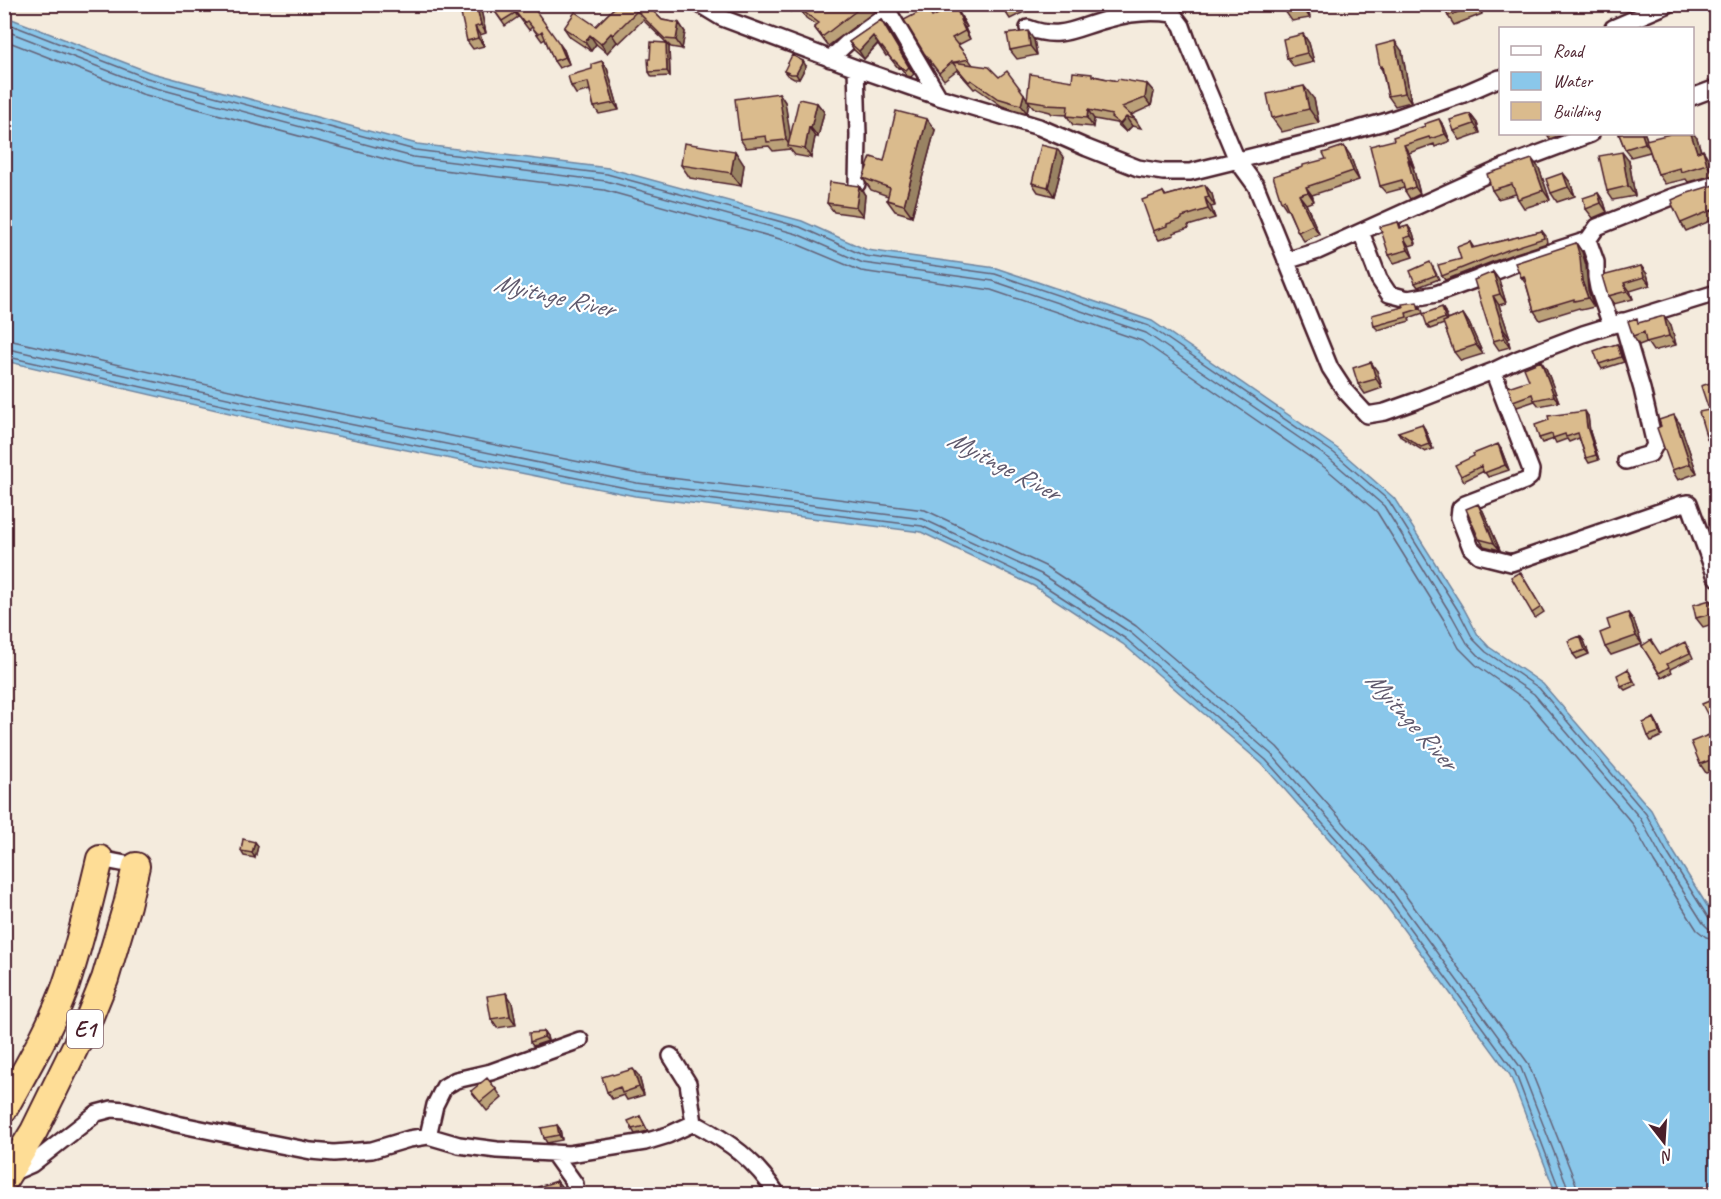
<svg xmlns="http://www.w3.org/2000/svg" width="1721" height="1199" font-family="Caveat,sans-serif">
<rect width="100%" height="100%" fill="#f4ebdd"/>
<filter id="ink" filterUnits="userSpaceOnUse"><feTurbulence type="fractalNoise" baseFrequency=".0167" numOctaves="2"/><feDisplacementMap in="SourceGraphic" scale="12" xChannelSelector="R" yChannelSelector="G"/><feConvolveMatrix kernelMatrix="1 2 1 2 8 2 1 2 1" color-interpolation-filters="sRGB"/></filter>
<g filter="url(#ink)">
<!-- water -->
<path fill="#8ac7ea" stroke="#70849e" stroke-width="1.5" d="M4,16L149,72L417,144L608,168L802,221L867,250L996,268L1152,321L1338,449L1394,498L1464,609L1478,635L1489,647L1543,684L1651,810L1673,851L1716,920V1194H1556L1510,1075L1376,892L1262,764L1123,644L1034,586L921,532L635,496L273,423L5,361Z"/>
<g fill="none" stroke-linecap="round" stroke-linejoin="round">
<!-- shore -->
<path stroke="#646277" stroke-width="1.5" d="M4,22L147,78L415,150L607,174L800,227L865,256L995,274L1149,326L1334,453L1389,501L1459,612L1473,639L1486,652L1539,688L1646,814L1668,854L1709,919L1712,922H1716
M4,30L145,85L413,157L606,181L797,234L863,263L993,281L1146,333L1330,459L1384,506L1452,616L1467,643L1481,658L1534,694L1640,818L1662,858L1703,923L1708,928L1716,930
M4,40L142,94L411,166L604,190L794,243L861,271L991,290L1142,341L1324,467L1377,512L1444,620L1459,648L1476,665L1527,701L1632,823L1654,862L1697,930L1706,937L1716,939
M4,339L278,401L639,474L925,510L1045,566L1136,626L1277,747L1392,877L1528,1063L1576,1184L1578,1194
M4,348L276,409L637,483L923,519L1041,574L1131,633L1271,754L1386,883L1521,1068L1568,1188L1569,1194
M4,356L275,417L636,490L922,526L1037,581L1126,639L1266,760L1380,888L1515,1072L1561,1194"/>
<!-- minor casing -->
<g stroke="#4a1f2b" stroke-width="20">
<path id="minor" d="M699,4L722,18L856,68L939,97L1039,127L1087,148L1138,168L1163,172H1190L1315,141L1384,122L1461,95L1500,78
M884,4L939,97
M1028,28C1062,41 1076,27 1109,19C1129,13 1152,11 1173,14L1182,26L1190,48L1237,160L1256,186L1330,368L1345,391L1367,415L1385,412L1413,402L1493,371L1518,359L1583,334L1716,293
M1613,28L1669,4
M830,59L847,43L889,13
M856,68L858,135L857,184
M1692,97L1716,88
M1361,232L1379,279L1389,294L1408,299L1436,294L1477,279L1516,263L1588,240L1597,227L1672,197L1716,184
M1588,240L1596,262V277L1598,288L1611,325
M1286,261L1318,251L1506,166L1591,134
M1622,321L1642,389L1655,445L1650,454L1626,461
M1493,371L1531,470L1530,477L1525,481L1465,504L1460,508L1459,517L1471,548L1479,555L1511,563L1682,504L1689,503L1716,577
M100,859L136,866
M671,1056L688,1083L694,1123
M428,1136L435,1105L444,1087L456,1080L491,1072L580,1040
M553,1153L575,1184L573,1194
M9,1174L32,1164L97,1113L112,1109L126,1110L177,1124L240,1137L311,1151L334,1153L372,1150L409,1139L428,1136L459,1145L497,1150L569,1154L645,1142L668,1135L694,1123C730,1142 755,1160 777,1194"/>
</g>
<!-- trunk casing -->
<g stroke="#4a1f2b" stroke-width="30">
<path id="trunk" d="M4,1109C26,1069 51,1028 66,985C80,944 90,901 100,859
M4,1180L34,1131L88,1021L105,979L127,905L136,866"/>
</g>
<!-- minor -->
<use href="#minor" stroke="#fff" stroke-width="15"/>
<!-- trunk -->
<use href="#trunk" stroke="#fedd96" stroke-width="26"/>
</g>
<!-- wall -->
<path fill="#bba179" stroke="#4a1f2b" stroke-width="1.5" d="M463,4H477L481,10L486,33L480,35L484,46L473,49L467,41Z
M509,4L518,17L505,26L494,10Z
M521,4L564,50L569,64L559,68L554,61L545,39L542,41L532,27L529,30L514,10Z
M618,4H653L649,7L662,20L679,23L685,32L682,49L671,47L643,20L619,43L617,42L607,53L596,44L591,51L570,37L564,28L596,26Z
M740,4H753L752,7Z
M769,4H791L790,11H785Z
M803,4H870L874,12L828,46L814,27L816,25L806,18L800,9Z
M1003,4H1023L1024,12L1010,19L1004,10Z
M1284,4H1307L1310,18L1292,21L1285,11Z
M1443,4H1479L1482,14L1454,25L1448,16Z
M955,6L967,27L965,28L970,39L958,45L973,65L999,77L1028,99L1072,81L1094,76L1117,81L1147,84L1154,92L1151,106L1131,115L1135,119L1141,128L1132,126L1126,132L1116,123L1094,119L1093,127L1073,125L1067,116V115L1052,114L1050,112L1034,108L1029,102L1027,113L1002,106L976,88L974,89L957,70L944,80L924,53L933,17Z
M881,20L914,74L911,77L907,76L900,67L898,68L888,55L886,56L878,44L864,59L854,50L849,42Z
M1303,34L1309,43L1314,62L1294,67L1287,58Z
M1034,40L1037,55L1017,59L1010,50Z
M669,47L670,76L652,77L649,72L650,59Z
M1402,51L1411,102L1395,106L1388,96L1382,70L1380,67Z
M806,66L799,79H794L787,75L784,71Z
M607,68L619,110L599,114L594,107L590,90L576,94L571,86Z
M779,93L785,102L790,136L817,103L824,112L818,137H815L811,158L795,155L790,149L773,151L769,146L746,148L740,139Z
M1314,99L1319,123L1282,132L1272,118Z
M1470,114L1477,123L1480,133L1460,140L1454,131Z
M1444,126L1450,141L1435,147L1434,144L1409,153L1414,167H1413L1420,194L1410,199L1405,191L1404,188L1386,193L1380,186L1394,140Z
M935,130L912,216L895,211L887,200L888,196L871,190L863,178L884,161Z
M1547,134H1563L1550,139Z
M1619,134H1645L1647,140L1697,138L1701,151L1710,161L1714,175L1688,182L1686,179L1665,184L1658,174L1650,152L1631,157L1625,149Z
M1350,155L1359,180L1312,195L1314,201L1306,204L1319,234L1304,241L1298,232L1288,210H1287L1281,201L1326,159Z
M1064,158L1054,196L1038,192L1032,183Z
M1629,161L1635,196L1613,200L1607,191Z
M681,165H744L741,186L690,178Z
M1539,168L1550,200L1524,208L1518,199L1516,194L1498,199L1492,190Z
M1563,173L1570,182L1575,196L1557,202L1551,193Z
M1205,185L1212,194L1215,206L1211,207L1215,218L1188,226L1189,228L1173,233L1174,235L1159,240L1153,231L1163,192L1166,196Z
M1714,185L1716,187L1715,219L1686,231L1681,223Z
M859,186L865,195L863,216L834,212L827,203Z
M1598,193L1604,202L1607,212L1593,218L1586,209Z
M1398,222L1402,228L1408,226L1413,233L1416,244L1409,246L1413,257L1394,263L1389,255Z
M1542,231L1546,236L1547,243L1513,254L1445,280L1442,276L1461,259L1470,242L1474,248Z
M1576,243L1582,252L1586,265L1588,290L1594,307L1581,310L1579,308L1540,320L1534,311L1526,284L1521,277Z
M1641,266L1647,274L1650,285L1630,291L1633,299L1614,304L1608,296Z
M1433,267L1439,279L1418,287L1415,283Z
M1493,272L1499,280L1506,303L1499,305L1510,338L1508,339L1510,347L1499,350L1493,341Z
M1421,307L1423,313L1409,318L1410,321L1378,330L1374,326Z
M1445,312L1448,320L1463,314L1469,323L1483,354L1461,361L1454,352L1444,324L1430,329L1427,325Z
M1664,316L1671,325L1676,345L1653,351L1647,342L1639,345L1633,336Z
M1617,344L1620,348L1624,362L1602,369L1599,364L1607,347Z
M1546,368L1559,402L1539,406L1535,401L1517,407L1513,401L1529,380Z
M1377,371L1382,388L1365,394L1358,384Z
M1716,381V446L1713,447L1707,439L1709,410Z
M1588,416L1590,432L1599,460L1589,463L1586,458L1579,438L1569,442L1567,439L1556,443L1554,439L1542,443L1539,438Z
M1680,424L1697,473L1678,480L1672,470Z
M1425,429L1433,449L1425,452L1401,437L1398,432Z
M1501,449L1509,470L1488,477L1484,471L1464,481L1461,476Z
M1483,511L1500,550L1484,546L1479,539Z
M1520,572L1544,612L1535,618L1532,613Z
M1716,609V623L1703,627L1696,618Z
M1628,613L1634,621L1642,644L1611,655L1605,647L1610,629Z
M1580,636L1584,641L1589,654L1577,659L1573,654Z
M1642,646L1660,654L1688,647L1693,658L1670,669L1672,672L1662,678Z
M1628,669L1636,685L1625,690L1621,686Z
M1654,718L1657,723L1662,736L1651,741L1648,736Z
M1716,732V769L1706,773L1700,764Z
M255,842L258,846L255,858L244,856L241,851Z
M506,993L512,1002L516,1025L497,1028L491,1019Z
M544,1032L547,1036L548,1041L533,1046L530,1042Z
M613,1075L639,1076L644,1095L627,1100L624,1095L612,1099L607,1092Z
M496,1089L502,1098L487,1111L471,1091Z
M640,1116L648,1131L635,1134L632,1129Z
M557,1125L560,1129L562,1140L547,1143L544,1138Z"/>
<!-- shaded-wall -->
<path fill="#998363" stroke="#4a1f2b" stroke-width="1.5" d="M476,4H477L481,10L486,33L481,25Z
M785,4H791L790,11Z
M1018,4H1023L1024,12Z
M1302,4H1307L1310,18L1303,8Z
M1479,4L1482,14L1476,5Z
M955,6L960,14L967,27L961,19Z
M881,20L886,27L914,74L909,67Z
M960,20L965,28L970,39L965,31Z
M679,23L685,32L682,49L676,40Z
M475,27L480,35L484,46L478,38Z
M1028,31L1034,40L1037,55L1030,46Z
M611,33L617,42L607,53L601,44Z
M1303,34L1309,43L1314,62L1307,53Z
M590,35L596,44L591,51L585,42Z
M873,36L878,43L864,59L859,51Z
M1395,41L1402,51L1411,102L1405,93Z
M559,43L564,50L569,64L565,57Z
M666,43L669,47L670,76L667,71Z
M602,61L607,68L619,110L614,103Z
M803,61L806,66L799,79L796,74Z
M1147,84L1154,92L1151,106L1145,98Z
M1304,86L1314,99L1319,123L1309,109Z
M779,93L785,102L792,146H790L786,140Z
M1024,94L1029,102L1027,113L1021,105Z
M817,103L824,112L818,137L811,128Z
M1088,110L1094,119L1093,127L1087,118Z
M1470,114L1477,123L1480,133L1474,124Z
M1126,117L1132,126L1126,132L1120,124Z
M927,119L935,130L912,216L904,205Z
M1439,119L1444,126L1450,141L1445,134Z
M809,127L815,137L811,158L805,149Z
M1692,132L1697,138L1704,162L1697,152L1691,134H1692Z
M1642,134H1645L1651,151L1645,143Z
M1404,145L1409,153L1414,167L1409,159Z
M1344,146L1350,155L1359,180L1353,171Z
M1057,149L1064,158L1054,196L1048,187Z
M1703,150L1710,161L1714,175L1707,164Z
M735,151L744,165L741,186L731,173Z
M1622,152L1629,161L1635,196L1628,186Z
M1532,159L1539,168L1550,200L1543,190Z
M1408,160L1413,167L1420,194L1415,187Z
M1563,173L1570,182L1575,196L1568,187Z
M1205,185L1212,194L1215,206L1209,197Z
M859,186L865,195L863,216L856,207Z
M1306,187L1312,195L1314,201L1308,192Z
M1598,193L1604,202L1607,212L1601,203Z
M1299,195L1306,204L1319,234L1313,225Z
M1205,198L1211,207L1215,218L1208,209Z
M1408,226L1413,233L1416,244L1411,236Z
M1404,238L1409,246L1413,257L1408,250Z
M1576,243L1582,252L1586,265L1588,290L1594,307L1588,298L1582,281Z
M1641,266L1647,274L1650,285L1644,277Z
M1493,272L1499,280L1506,303L1500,294Z
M1624,283L1630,291L1633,299L1627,291Z
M1493,296L1499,305L1510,338L1503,329Z
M1442,307L1445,312L1449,322L1445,318Z
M1463,314L1469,323L1483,354L1476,345Z
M1664,316L1671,325L1676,345L1669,336Z
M1502,330L1508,339L1510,347L1504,338Z
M1617,344L1620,348L1624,362L1621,357Z
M1541,361L1546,368L1559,402L1554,396Z
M1371,362L1377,371L1382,388L1376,379Z
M1585,411L1588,416L1590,432L1599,460L1596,455L1587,427Z
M1674,415L1680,424L1697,473L1690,464Z
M1422,424L1425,429L1433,449L1429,444Z
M1498,444L1501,449L1509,470L1505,465Z
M1478,504L1483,511L1500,550L1494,543Z
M1710,600L1716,609V616L1714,613Z
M1628,613L1634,621L1642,644L1636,636Z
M1580,636L1584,641L1589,654L1585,650Z
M1654,718L1657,723L1662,736L1659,732Z
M255,842L258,846L255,858L252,853Z
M506,993L512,1002L516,1025L510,1016Z
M544,1032L547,1036L548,1041L544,1037Z
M633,1069L639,1076L644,1095L639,1087Z
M557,1125L560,1129L562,1140L559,1135Z
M557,1181L564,1190V1194L558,1188Z"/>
<!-- building -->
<path fill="#dabb8d" stroke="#4a1f2b" stroke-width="1.5" d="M463,4H476L481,25L475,27L478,38L467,41L459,5Z
M502,4H509L515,13L502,21L494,10Z
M521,4H531L559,43L565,57L554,61L542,31L538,34L527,21L524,23L514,10Z
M618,4H646L662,20L679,23L676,40L665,39L637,11L613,35L611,33L601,44L590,35L585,42L564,28L575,12L596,26Z
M803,4H865L822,37L814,27L819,23L800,9Z
M1003,4H1015L1004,10Z
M1284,4H1302L1303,8L1285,11Z
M1443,4H1476V5L1448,16Z
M955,6L961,19L960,20L965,31L952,38L969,59L951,63L939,73L924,53L904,20L927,8L932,17Z
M881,20L909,67L906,70L902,68L894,60L893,61L882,47L881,48L873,36L859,51L849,42Z
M1028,31L1030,46L1010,50L1007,34Z
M1303,34L1307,53L1287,58L1283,39Z
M1395,41L1405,93L1388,96L1382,66L1380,67L1376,46Z
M651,42L666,43L667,71L649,72L648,59H650Z
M792,55L803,61L796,74H791L784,71Z
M602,61L614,103L594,107L588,82L571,86L568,76L592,69V64Z
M952,62L989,67L999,77L1007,71L1024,94L1021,105L997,98L971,80L969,82Z
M1073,72L1092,74V76L1117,81L1118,79L1147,84L1145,98L1122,107L1135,119L1126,117L1120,124L1111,117L1112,115L1088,110L1087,118L1067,116L1068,106L1045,105L1046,103L1027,100L1030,74L1072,81Z
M1304,86L1309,109L1272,118L1267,94Z
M779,93L786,140L767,142L766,136L740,139L735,99Z
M799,99L817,103L811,128L809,127L805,149L788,146Z
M896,111L927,119L904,205L887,200L890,188L863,178L871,157L884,161Z
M1470,114L1474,124L1454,131L1450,120Z
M1439,119L1445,134L1430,139L1429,137L1404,145L1409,159L1408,160L1415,187L1405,191L1402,180L1380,186L1370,146L1394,140L1393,137L1425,126L1424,124Z
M1619,134H1642L1645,143L1625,149Z
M1670,134H1691L1697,152L1703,150L1707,164L1681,172L1680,168L1658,174L1646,140Z
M684,143L735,151L731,173L681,165Z
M1041,145L1057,149L1048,187L1032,183Z
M1344,146L1353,171L1306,187L1308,192L1299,195L1313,225L1298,232L1284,200L1281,201L1273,176L1303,167V165L1326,159L1323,153Z
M1622,152L1628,186L1607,191L1599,156Z
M1532,159L1543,190L1518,199L1512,184L1492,190L1487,174Z
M1563,173L1568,187L1551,193L1546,179Z
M830,182L859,186L856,207L827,203Z
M1205,185L1209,197L1205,198L1208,209L1182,217V219L1167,224V226L1153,231L1142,200L1163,192L1165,196Z
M1714,185L1715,188L1716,187V225L1712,210L1681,223L1672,204L1673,203L1672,200L1688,193Z
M1598,193L1601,203L1586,209L1583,198Z
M1398,222L1400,228L1408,226L1411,236L1404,238L1408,250L1389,255L1380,227Z
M1542,231L1544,238L1510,249L1442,276L1438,265L1461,259L1457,247L1470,242L1472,248Z
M1576,243L1580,257L1582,281L1588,298L1574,301V299L1534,311L1524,276L1521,277L1515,263Z
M1430,262L1436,275L1415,283L1410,271Z
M1641,266L1644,277L1624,283L1627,291L1608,296L1602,276Z
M1493,272L1500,294L1493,296L1503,329L1502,330L1504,338L1493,341L1474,280Z
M1417,302L1419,309L1406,313L1407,317L1374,326L1372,315L1403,307L1402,304Z
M1442,307L1445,318L1427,325L1423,314Z
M1463,314L1476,345L1454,352L1443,322Z
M1664,316L1669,336L1646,342L1644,332L1633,336L1628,321L1637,318L1638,323Z
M1617,344L1621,357L1599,364L1594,351L1607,346V347Z
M1541,361L1554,396L1534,400L1532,394L1513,401L1508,387L1529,380L1524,368Z
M1371,362L1376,379L1358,384L1353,368Z
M1716,381V436L1707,439L1699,412L1709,410L1701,386Z
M1585,411L1587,427L1596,455L1586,458L1578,433L1566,437L1565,434L1553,438L1552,434L1539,438L1535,425L1549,420L1548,416Z
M1674,415L1690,464L1672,470L1657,428L1661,426L1659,420Z
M1422,424L1429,444L1421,447L1398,432Z
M1498,444L1505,465L1484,473L1481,466L1461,476L1455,465L1474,456L1473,454Z
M1478,504L1494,543L1479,539L1466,509Z
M1520,572L1541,607L1532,613L1511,577Z
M1710,600L1714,613L1696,618L1693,605Z
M1628,613L1636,636L1605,647L1600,633L1610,629L1607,620Z
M1580,636L1585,650L1573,654L1568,641Z
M1651,640L1660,654L1685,642L1690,653L1667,664L1669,667L1659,673L1642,646Z
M1628,669L1633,681L1621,686L1617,675Z
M1716,695V731L1702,704L1714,699L1713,697Z
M1654,718L1659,732L1648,736L1643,723Z
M1716,732V758L1700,764L1691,742Z
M243,839L255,842L252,853L241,851Z
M506,993L510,1016L491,1019L487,996Z
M544,1032V1037L530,1042L529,1033Z
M633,1069L639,1087L622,1093L620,1087L607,1092L602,1077L612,1074L613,1075Z
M487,1078L496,1089L480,1102L471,1091Z
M640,1116L645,1126L632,1129L628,1121Z
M557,1125L559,1135L544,1138L541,1128Z
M557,1181L558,1188L564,1194H541L538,1187Z"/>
</g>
<g text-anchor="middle" stroke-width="4.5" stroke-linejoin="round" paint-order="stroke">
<!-- shield labels -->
<rect fill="#fff" stroke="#80626b" stroke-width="1.5" x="67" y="1010" width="36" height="38" rx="4.5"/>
<g font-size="22" font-weight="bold" fill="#4a1f2b">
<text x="85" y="1037">E1</text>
</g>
<!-- water labels -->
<g font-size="26" font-style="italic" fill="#605a6e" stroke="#fff">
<text transform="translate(554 295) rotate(13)" y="9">Myitnge River</text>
<text transform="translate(1004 465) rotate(28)" y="9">Myitnge River</text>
<text transform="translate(1412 720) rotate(48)" y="9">Myitnge River</text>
</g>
</g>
<!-- margin -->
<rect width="1721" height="1199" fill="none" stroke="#fff" stroke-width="24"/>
<rect x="12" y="12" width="1697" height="1175" fill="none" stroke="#4a1f2b" stroke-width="2" filter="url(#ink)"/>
<!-- legend -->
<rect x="1499" y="27" width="195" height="108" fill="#ffffff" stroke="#b7a5aa" stroke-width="1.5"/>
<rect x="1511" y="46" width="30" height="9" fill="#ffffff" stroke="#b7a5aa" stroke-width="1.5"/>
<text x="1553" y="57" font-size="18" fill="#4a1f2b">Road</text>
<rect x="1511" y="72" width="30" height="18" fill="#8ac7ea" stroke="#b7a5aa" stroke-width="1.5"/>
<text x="1553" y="87" font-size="18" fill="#4a1f2b">Water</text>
<rect x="1511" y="102" width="30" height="18" fill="#dabb8d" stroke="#b7a5aa" stroke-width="1.5"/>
<text x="1553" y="117" font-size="18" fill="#4a1f2b">Building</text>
<!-- north arrow -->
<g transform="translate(1664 1142) rotate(163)" stroke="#ffffff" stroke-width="4.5" paint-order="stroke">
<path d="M0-4.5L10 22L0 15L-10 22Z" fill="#4a1f2b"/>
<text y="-9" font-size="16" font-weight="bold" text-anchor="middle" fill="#4a1f2b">N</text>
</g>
</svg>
